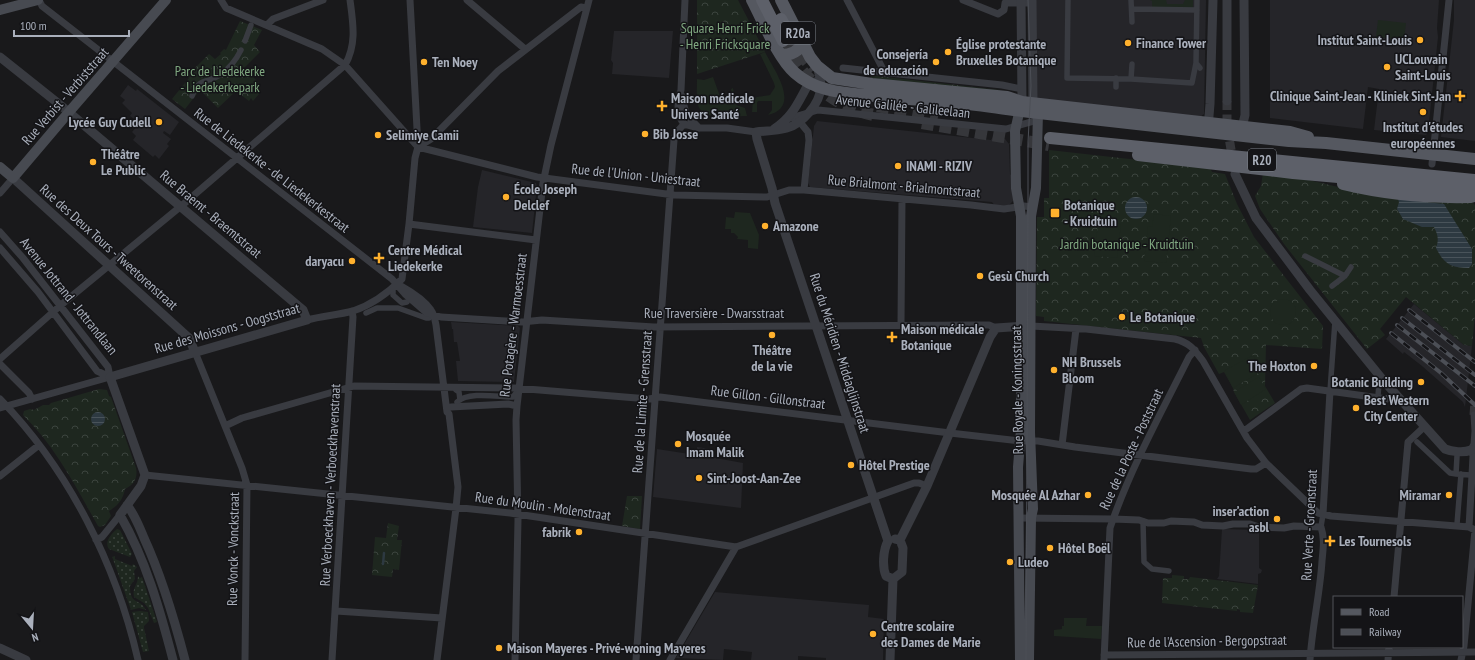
<svg xmlns="http://www.w3.org/2000/svg" width="1475" height="660" font-family="'PT Sans Narrow',sans-serif">
<defs>
<pattern id="grass-dots" width="8" height="8" patternUnits="userSpaceOnUse"><rect width="8" height="8" fill="#1e271f"/><path d="M2 2h.1M6 6h.1" fill="none" stroke="#3c443e" stroke-width="1.8" stroke-linecap="round"/></pattern>
<pattern id="forest-crowns" width="20" height="18" patternUnits="userSpaceOnUse"><rect width="20" height="18" fill="#1e271f"/><path d="M2 6a3 3 0 1 1 6 0M12 15a3 3 0 1 1 6 0" fill="none" stroke="#3c443e"/></pattern>
<pattern id="water-rules" width="6" height="5" patternUnits="userSpaceOnUse"><rect width="6" height="5" fill="#2d3941"/><path d="M0 2.5h6" fill="none" stroke="#49535a"/></pattern>
</defs>
<rect width="100%" height="100%" fill="#19191b"/>
<!-- built -->
<path fill="#252529" d="M1035,0H1206L1204,114L1200,117L1040,100L1036,97Z
M1270,0H1439L1437,28L1438,37L1428,132L1426,135L1374,130L1379,89L1368,87L1363,129L1270,118Z
M1454,0H1475V141L1441,137L1454,20Z
M614,31H673L669,78L612,74L613,63L611,60Z
M128,85L136,91L137,89L179,122L170,135L164,131L163,133L171,139L167,144L169,146L159,159L155,155L153,157L133,140L136,136L132,132L140,123L130,116L132,113L122,103L125,100L120,96Z
M817,121L991,140L993,137L1005,139L1009,144L1010,174L1013,178V201L1008,206H995L992,202L810,187L808,183L814,126Z
M482,170L536,183L537,186L532,233L473,227L478,187Z
M1414,304L1464,345L1472,346L1465,407L1463,402L1422,366L1404,352L1403,354L1386,339Z
M451,322L518,326L520,328L514,382L458,381L456,361H460L457,342H454L453,329H452Z
M697,447L711,449L710,457L743,463L741,508L653,497L657,449L696,455Z
M1222,529L1259,530V568L1262,570L1261,573L1258,574V584L1217,579L1219,576Z
M715,592L869,605L868,617L884,619L883,660H826V658L798,656V660H751L752,652L724,649L723,660L676,658Z"/>
<!-- grass -->
<path fill="url(#grass-dots)" d="M117,529L120,530L132,554L130,557L109,549C104,542 111,534 117,529Z
M115,556V559L132,566L133,564L137,567L134,571L135,579L130,586C130,606 139,597 146,610L139,608L131,610L113,559L112,557Z
M138,576L140,578L142,577L157,622L154,623L148,608L144,603L134,597C132,587 138,585 138,576Z
M140,611L148,612L149,621L144,626V628L149,651L143,652L132,612Z"/>
<!-- forest -->
<path fill="url(#forest-crowns)" d="M697,0H738L765,52L697,74Z
M240,21L262,30L254,45L260,52L244,68L259,83L254,88L259,94L253,101L251,98L249,101L236,91L218,108L200,90L185,109L172,99L189,78L187,76L209,54L215,59L221,54L220,53L224,49L226,50Z
M868,75L1000,90V92L871,78V76Z
M1049,150L1210,168L1212,172L1225,174L1237,204L1254,237L1323,326L1322,349L1266,345L1265,386L1275,403L1250,420L1234,392L1233,388L1224,372L1219,374L1204,347L1201,338L1044,321V317L1036,316L1037,217H1044V198H1049Z
M1263,173L1292,176L1359,192L1471,201L1475,205V314L1472,346L1464,345L1406,297L1380,329L1385,335L1367,349L1284,244L1260,209L1255,196L1261,186Z
M99,389L107,390L109,396L111,397L136,468C138,478 134,485 125,489C123,499 119,505 109,511L111,516L105,525L100,527L98,526C76,487 55,446 23,415L24,411L30,409L34,410L43,405H49L51,403Z
M627,496H642L640,529L622,526Z
M388,523L399,526L397,540H402L399,570L393,569L392,577L372,575L375,537L386,538Z
M1172,575L1184,576V579H1189L1190,577L1258,585L1253,613L1240,612V610L1237,609V611L1162,603L1163,578H1172Z"/>
<!-- garden -->
<path fill="#1e271f" d="M1150,0H1166L1167,4H1183L1185,0H1193V8H1152V1Z
M1378,20L1406,23L1404,40L1376,37Z
M765,52C774,70 802,107 768,115L772,110V101H758L757,103V112H752L753,99L757,97L770,95L775,87L774,83L760,54Z
M713,77L721,99L732,95L731,89L733,88L736,105L745,108L747,116C734,116 702,121 698,105C696,97 697,87 697,79L704,80Z
M1100,209L1117,211L1116,223L1121,224L1117,258L1094,256Z
M735,212L750,213L759,235L758,249L748,248V240L737,239L738,237L734,233H731V229H725L726,217L734,218Z
M1154,214L1171,216L1166,263L1144,261L1148,226L1152,227Z
M1270 312a13 13 0 1 1 26 0a13 13 0 1 1-26 0Z
M1253,355L1262,371L1233,388L1224,371Z
M1259,377L1266,389L1241,405L1234,392Z
M1064,618H1087L1086,626H1102L1101,639L1054,636V630L1062,629V626H1064Z"/>
<!-- water -->
<path fill="url(#water-rules)" d="M1125 208a11 11 0 1 1 22 0a11 11 0 1 1-22 0Z
M1398,199L1444,204L1472,249V264L1469,268C1451,268 1444,264 1436,248C1439,240 1438,235 1434,227H1422L1403,219L1397,209L1399,202Z
M91 419a7 7 0 1 1 14 0a7 7 0 1 1-14 0Z"/>
<g fill="none" stroke-linecap="round" stroke-linejoin="round">
<!-- stream -->
<path stroke="#2d3941" stroke-width="2.5" d="M383,564L384,553"/>
<!-- tertiary-tunnel -->
<path stroke="#36373b" stroke-width="9" stroke-dasharray="9 4.5" stroke-linecap="butt" d="M1227,101V126L1233,161
M1474,415L1475,401"/>
<!-- trunk-tunnel -->
<path stroke="#36373b" stroke-width="12" stroke-dasharray="12 6" stroke-linecap="butt" d="M791,37L804,58L814,70
M783,41C789,50 794,59 800,68C818,91 845,110 874,115
M844,93L863,103L871,105L938,117
M922,123L1049,145"/>
<!-- pedestrian -->
<path stroke="#393b41" stroke-width="5.5" d="M1068,0L1067,78L1131,79
M1131,0L1132,22
M1197,0L1196,63L1200,68
M1132,9L1197,10
M245,41L251,25
M1132,64L1131,79L1192,83L1196,63
M1116,78V87
M192,96C199,76 208,84 221,74C230,68 236,60 241,50
M1305,256L1345,276
M1332,286L1345,276L1351,267
M393,290V295L402,303L407,302
M366,313L377,308H398L426,318H429
M456,390L459,392L460,400
M1330,391L1335,321
M1378,396L1379,383
M457,402C469,391 498,397 513,397L516,393
M1417,442L1450,473L1456,474
M1457,456L1456,474L1470,475
M1143,521L1144,562L1152,569L1169,571
M1457,524L1461,474
M1321,527L1323,514"/>
<!-- minor -->
<path stroke="#393b41" stroke-width="7" d="M39,0L42,6L392,279L405,294L427,313L441,317L522,322L542,320L654,327L980,325H989L996,328
M221,0L226,8L322,49L345,65L418,147
M467,0L525,49
M847,0L885,73
M963,0L998,14L1004,10L1005,3
M1005,3H1032
M267,25L273,19L323,0
M843,68L1002,85L1022,89
M682,96C685,113 686,115 699,128
M787,119L818,110L1006,129L1038,120
M799,121L808,132L809,140L804,190
M684,124C676,114 677,102 681,90L685,0
M684,124L699,128H727L756,132
M418,147L537,177L674,195L767,197L789,190H804L971,205L1004,209L1024,206L1032,207
M418,147L431,139L498,71L581,7L586,8
M1432,164L1449,0
M0,193L13,178
M409,224L536,240
M0,232L23,258L108,367L110,377
M0,248L38,292L97,371L110,377
M401,286C410,291 425,301 431,310C434,314 435,320 436,325L447,412L449,414L458,487L456,508L437,660
M307,320C322,316 338,315 353,311C371,305 389,292 402,279L409,224L415,158L418,147L410,0
M901,325L902,199
M1031,326L1086,329L1175,339C1190,343 1194,349 1203,361L1247,438L1266,463L1318,513L1331,516L1469,527L1475,530
M195,352L242,468L247,485L245,660
M0,359L61,305L186,202L345,65C357,44 353,23 350,0
M0,364L29,393L32,399
M0,399C69,470 116,564 138,660
M451,407L508,404L517,406
M0,408L110,377
M225,426L242,418L354,386L515,388L649,399L660,397L950,433L1020,441H1038L1075,447L1251,469H1256L1266,463
M1244,431L1301,389L1307,388L1387,399L1395,394
M1062,445L1076,329
M145,475L510,513L736,547L914,483H919L927,486
M0,476L39,445
M1323,514L1330,391
M1020,518L1113,519L1139,520L1148,523H1164L1171,521L1194,522L1202,525L1223,526L1233,524H1250L1259,527L1284,528L1294,526L1321,527C1325,539 1323,549 1322,561C1320,594 1312,627 1310,660
M1469,527L1472,475L1473,456L1471,450L1474,444L1475,431L1474,415
M96,540L102,537L120,515
M1394,597L1408,442L1424,427
M336,611L442,618
M1104,655L1475,652
M332,660L353,317L352,311
M515,660L518,520L516,420L517,406L543,183L551,145L589,0
M636,660L674,140L676,133L684,124
M670,660L736,547
M1104,660L1110,528C1130,469 1161,413 1189,357L1195,350
M1388,660L1389,647
M1461,660L1464,646L1475,530"/>
<!-- tertiary -->
<path stroke="#393b41" stroke-width="9" d="M1021,0L1022,102
M1032,0L1033,100L1034,104
M1227,0V101
M0,57L59,104L303,310L307,320L110,377L145,475L141,486L120,515C146,560 160,610 173,660
M817,66C819,73 821,80 821,87C820,104 802,124 787,128C777,131 766,131 756,132L757,139L772,188L775,203L888,541C883,550 882,567 886,576L893,579
M1208,128L1210,104L1213,0
M774,129C793,117 798,102 809,83L815,82
M1241,132L1245,115L1244,0
M1235,174L1256,218L1310,290L1383,380L1445,449C1452,452 1464,453 1471,450
M13,178L189,338L195,352
M127,505C135,515 139,526 144,538C162,577 174,618 185,660
M900,540L927,486L990,337L996,328L1027,326
M893,579L902,572L903,548L900,540L895,539
M0,648L26,660
M890,660L893,579"/>
<!-- secondary -->
<path stroke="#474a51" stroke-width="10" d="M0,10L38,0
M0,167L13,178L69,112L166,0
M1020,660L1018,467L1021,430V216L1016,188L1015,131L1021,104
M1029,660L1031,518L1033,509L1030,432L1031,216L1036,188L1038,113L1036,107"/>
<!-- primary -->
<path stroke="#555860" stroke-width="12" d="M752,0C763,21 778,58 795,73C817,93 848,93 875,96C900,98 924,101 948,102C976,104 1002,109 1030,112L1289,141L1326,143L1475,159
M781,0L810,57L817,66L832,78L872,84L1007,97L1022,102L1290,132L1308,137
M781,55C791,55 798,52 803,43"/>
<!-- trunk -->
<path stroke="#5d6069" stroke-width="12" d="M762,0L783,41
M781,19L791,37
M1050,138L1474,180
M1138,155L1293,173L1473,189
M1343,184C1384,194 1428,198 1470,197L1475,196"/>
<!-- tram -->
<path stroke="#4c4f56" stroke-width="1" d="M1026,660L1028,207V142L1031,86L1028,0"/>
<!-- rail casing -->
<g stroke="#4c4f56" stroke-width="4">
<path id="rail" d="M1409,310L1475,362
M1402,318L1475,375
M1397,325L1475,386
M1391,333L1441,373L1475,405"/>
</g>
<!-- rail -->
<use href="#rail" stroke="#141417" stroke-width="2.5" stroke-dasharray="8" stroke-linecap="butt"/>
</g>
<!-- markers -->
<g fill="#ffb12d" stroke="#141417" stroke-width="1.5">
<circle cx="1420" cy="40" r="4"/>
<circle cx="1128" cy="43" r="4"/>
<circle cx="948" cy="52" r="4"/>
<circle cx="424" cy="62" r="4"/>
<circle cx="936" cy="62" r="4"/>
<circle cx="1387" cy="67" r="4"/>
<path d="M1458 90h4v4h4v4h-4v4h-4v-4h-4v-4h4z"/>
<path d="M660 100h4v4h4v4h-4v4h-4v-4h-4v-4h4z"/>
<circle cx="1423" cy="112" r="4"/>
<circle cx="159" cy="122" r="4"/>
<circle cx="645" cy="134" r="4"/>
<circle cx="378" cy="135" r="4"/>
<circle cx="93" cy="162" r="4"/>
<circle cx="898" cy="166" r="4"/>
<circle cx="506" cy="197" r="4"/>
<rect x="1050" y="208" width="10" height="10" rx="2"/>
<circle cx="765" cy="226" r="4"/>
<path d="M377 252h4v4h4v4h-4v4h-4v-4h-4v-4h4z"/>
<circle cx="352" cy="261" r="4"/>
<circle cx="980" cy="276" r="4"/>
<circle cx="1122" cy="317" r="4"/>
<circle cx="772" cy="335" r="4"/>
<path d="M890 331h4v4h4v4h-4v4h-4v-4h-4v-4h4z"/>
<circle cx="1314" cy="366" r="4"/>
<circle cx="1054" cy="370" r="4"/>
<circle cx="1421" cy="382" r="4"/>
<circle cx="1356" cy="408" r="4"/>
<circle cx="678" cy="444" r="4"/>
<circle cx="851" cy="465" r="4"/>
<circle cx="699" cy="478" r="4"/>
<circle cx="1088" cy="495" r="4"/>
<circle cx="1449" cy="495" r="4"/>
<circle cx="1277" cy="519" r="4"/>
<circle cx="579" cy="532" r="4"/>
<path d="M1328 535h4v4h4v4h-4v4h-4v-4h-4v-4h4z"/>
<circle cx="1050" cy="548" r="4"/>
<circle cx="1010" cy="562" r="4"/>
<circle cx="873" cy="634" r="4"/>
<circle cx="499" cy="648" r="4"/>
</g>
<g text-anchor="middle" stroke-width="3" stroke-linejoin="round" paint-order="stroke">
<!-- shield labels -->
<g fill="#141417" stroke="#7d818a" stroke-width="1">
<rect x="781" y="22" width="34" height="22" rx="3"/>
<rect x="1248" y="149" width="28" height="22" rx="3"/>
</g>
<g font-size="13" font-weight="bold" fill="#aab0bc">
<text x="798" y="38">R20a</text>
<text x="1262" y="165">R20</text>
</g>
<!-- park labels -->
<g font-size="14" fill="#80a881" stroke="#141417">
<text x="725" y="33">Square Henri Frick<tspan x="725" dy="16">- Henri Fricksquare</tspan></text>
<text x="220" y="76">Parc de Liedekerke<tspan x="220" dy="16">- Liedekerkepark</tspan></text>
<text x="1127" y="249">Jardin botanique - Kruidtuin</text>
</g>
<!-- poi labels -->
<g font-size="14" font-weight="bold" fill="#aab0bc" stroke="#141417" text-anchor="start">
<text x="1412" y="45" text-anchor="end">Institut Saint-Louis</text>
<text x="1136" y="48">Finance Tower</text>
<text x="956" y="49">Église protestante<tspan x="956" dy="16">Bruxelles Botanique</tspan></text>
<text x="928" y="59" text-anchor="end">Consejería<tspan x="928" dy="16">de educación</tspan></text>
<text x="1395" y="64">UCLouvain<tspan x="1395" dy="16">Saint-Louis</tspan></text>
<text x="432" y="67">Ten Noey</text>
<text x="1451" y="101" text-anchor="end">Clinique Saint-Jean - Kliniek Sint-Jan</text>
<text x="671" y="103">Maison médicale<tspan x="671" dy="16">Univers Santé</tspan></text>
<text x="151" y="127" text-anchor="end">Lycée Guy Cudell</text>
<text x="1423" y="132" text-anchor="middle">Institut d'études<tspan x="1423" dy="16">européennes</tspan></text>
<text x="653" y="139">Bib Josse</text>
<text x="386" y="140">Selimiye Camii</text>
<text x="101" y="159">Théâtre<tspan x="101" dy="16">Le Public</tspan></text>
<text x="906" y="171">INAMI - RIZIV</text>
<text x="514" y="194">École Joseph<tspan x="514" dy="16">Delclef</tspan></text>
<text x="1064" y="210">Botanique<tspan x="1064" dy="16">- Kruidtuin</tspan></text>
<text x="773" y="231">Amazone</text>
<text x="388" y="255">Centre Médical<tspan x="388" dy="16">Liedekerke</tspan></text>
<text x="344" y="266" text-anchor="end">daryacu</text>
<text x="988" y="281">Gesù Church</text>
<text x="1130" y="322">Le Botanique</text>
<text x="901" y="334">Maison médicale<tspan x="901" dy="16">Botanique</tspan></text>
<text x="772" y="355" text-anchor="middle">Théâtre<tspan x="772" dy="16">de la vie</tspan></text>
<text x="1062" y="367">NH Brussels<tspan x="1062" dy="16">Bloom</tspan></text>
<text x="1306" y="371" text-anchor="end">The Hoxton</text>
<text x="1413" y="387" text-anchor="end">Botanic Building</text>
<text x="1364" y="405">Best Western<tspan x="1364" dy="16">City Center</tspan></text>
<text x="686" y="441">Mosquée<tspan x="686" dy="16">Imam Malik</tspan></text>
<text x="859" y="470">Hôtel Prestige</text>
<text x="707" y="483">Sint-Joost-Aan-Zee</text>
<text x="1080" y="500" text-anchor="end">Mosquée Al Azhar</text>
<text x="1441" y="500" text-anchor="end">Miramar</text>
<text x="1269" y="516" text-anchor="end">inser’action<tspan x="1269" dy="16">asbl</tspan></text>
<text x="571" y="537" text-anchor="end">fabrik</text>
<text x="1339" y="546">Les Tournesols</text>
<text x="1058" y="553">Hôtel Boël</text>
<text x="1018" y="567">Ludeo</text>
<text x="881" y="631">Centre scolaire<tspan x="881" dy="16">des Dames de Marie</tspan></text>
<text x="507" y="653">Maison Mayeres - Privé-woning Mayeres</text>
</g>
<!-- street labels -->
<g font-size="14" fill="#aab0bc" stroke="#141417">
<text transform="translate(65 96) rotate(-49)" y="5">Rue Verbist - Verbiststraat</text>
<text transform="translate(903 106) rotate(6)" y="5">Avenue Galilée - Galileelaan</text>
<text transform="translate(272 170) rotate(38)" y="5">Rue de Liedekerke - de Liedekerkestraat</text>
<text transform="translate(636 175) rotate(6)" y="5">Rue de l'Union - Uniestraat</text>
<text transform="translate(904 186) rotate(5)" y="5">Rue Brialmont - Brialmontstraat</text>
<text transform="translate(211 214) rotate(40)" y="5">Rue Braemt - Braemtstraat</text>
<text transform="translate(109 247) rotate(42)" y="5">Rue des Deux Tours - Tweetorenstraat</text>
<text transform="translate(69 296) rotate(51)" y="5">Avenue Jottrand - Jottrandlaan</text>
<text x="714" y="318">Rue Traversière - Dwarsstraat</text>
<text transform="translate(513 325) rotate(-83)" y="5">Rue Potagère - Warmoesstraat</text>
<text transform="translate(227 328) rotate(-16)" y="5">Rue des Moissons - Oogststraat</text>
<text transform="translate(840 353) rotate(72)" y="5">Rue du Méridien - Middaglijnstraat</text>
<text transform="translate(1017 390) rotate(-91)" y="5">Rue Royale - Koningsstraat</text>
<text transform="translate(768 397) rotate(7)" y="5">Rue Gillon - Gillonstraat</text>
<text transform="translate(642 402) rotate(-86)" y="5">Rue de la Limite - Grensstraat</text>
<text transform="translate(1131 449) rotate(-65)" y="5">Rue de la Poste - Poststraat</text>
<text transform="translate(330 485) rotate(-87)" y="5">Rue Verboeckhaven - Verboeckhavenstraat</text>
<text transform="translate(543 506) rotate(8)" y="5">Rue du Moulin - Molenstraat</text>
<text transform="translate(1309 525) rotate(-87)" y="5">Rue Verte - Groenstraat</text>
<text transform="translate(233 549) rotate(-89)" y="5">Rue Vonck - Vonckstraat</text>
<text transform="translate(1207 641) rotate(-1)" y="5">Rue de l'Ascension - Bergopstraat</text>
</g>
</g>
<!-- legend -->
<rect x="1333" y="596" width="130" height="52" fill="#141417" stroke="#505259"/>
<rect x="1341" y="609" width="20" height="6" fill="#555860" stroke="#505259"/>
<text x="1369" y="616" font-size="12" fill="#aab0bc">Road</text>
<rect x="1341" y="629" width="20" height="6" fill="#4c4f56" stroke="#505259"/>
<text x="1369" y="636" font-size="12" fill="#aab0bc">Railway</text>
<!-- north arrow -->
<g transform="translate(32 628) rotate(162)" stroke="#141417" stroke-width="3" paint-order="stroke">
<path d="M0-3L7 15L0 10L-7 15Z" fill="#aab0bc"/>
<text y="-6" font-size="11" font-weight="bold" text-anchor="middle" fill="#aab0bc">N</text>
</g>
<!-- scale -->
<path d="M14 30v6h115v-6" fill="none" stroke="#aab0bc" stroke-width="2"/>
<text x="20" y="30" font-size="12" fill="#aab0bc" stroke="#141417" stroke-width="3" paint-order="stroke">100 m</text>
</svg>
